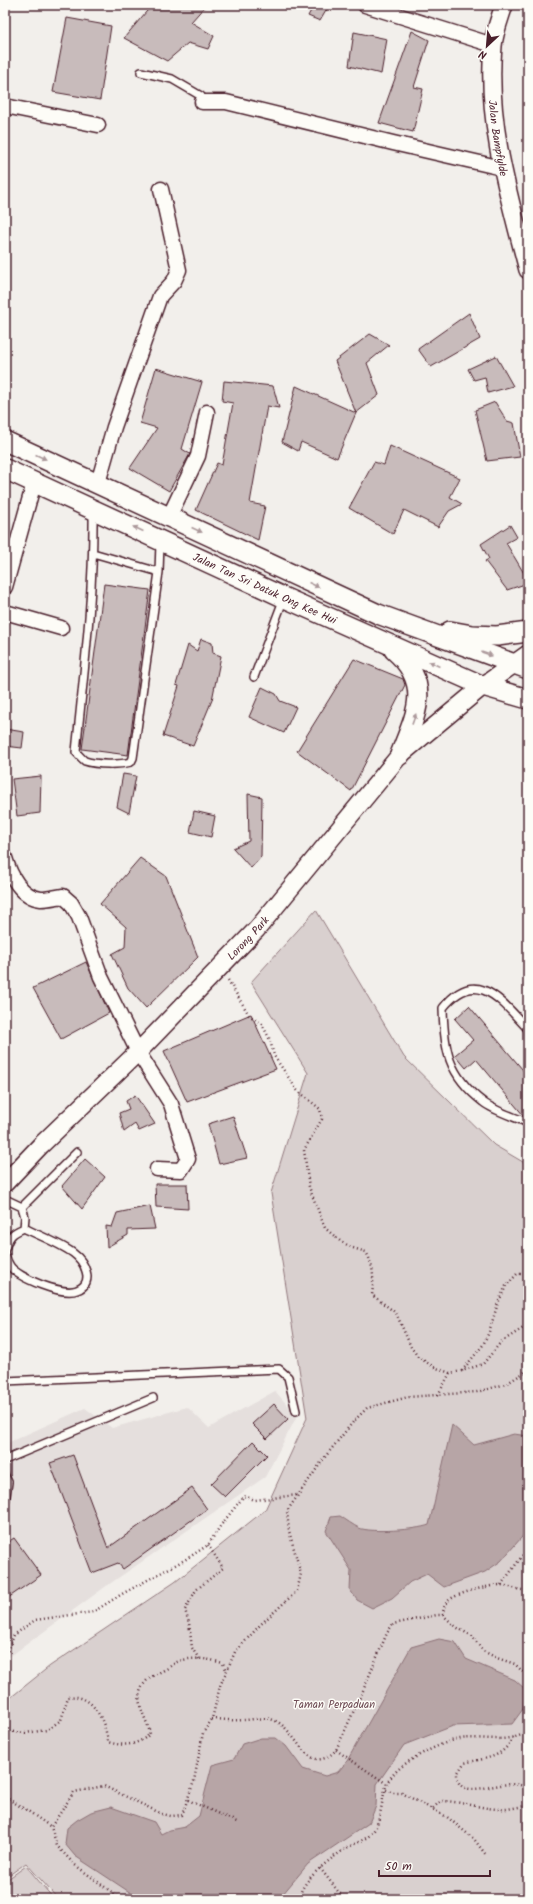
<svg xmlns="http://www.w3.org/2000/svg" width="533" height="1904" font-family="Kalam,sans-serif">
<rect width="100%" height="100%" fill="#f2efeb"/>
<filter id="ink" filterUnits="userSpaceOnUse"><feTurbulence type="fractalNoise" baseFrequency=".025" numOctaves="2"/><feDisplacementMap in="SourceGraphic" scale="8" xChannelSelector="R" yChannelSelector="G"/><feConvolveMatrix kernelMatrix="1 2 1 2 8 2 1 2 1" color-interpolation-filters="sRGB"/></filter>
<g filter="url(#ink)">
<!-- built -->
<path fill="#e5dfdd" d="M275,1391L297,1416L265,1477L105,1587L5,1660V1444L85,1408L112,1428L187,1407L209,1428Z"/>
<!-- green -->
<path fill="#d9d0cf" stroke="#92787d" d="M316,910L404,1057L494,1145L528,1165V1899H58L26,1863L5,1878V1702L50,1666L175,1582L265,1510L307,1418L271,1193L308,1073L251,982Z
M26,1866L54,1899H5V1881Z"/>
<!-- water -->
<path fill="#b7a5a6" stroke="#8b6f75" d="M452,1425L474,1445L514,1434L528,1436V1530L501,1561L485,1572L444,1587L427,1574L410,1582L392,1598L372,1608L357,1600L350,1590L351,1570L326,1531L331,1517L340,1516C346,1520 353,1525 359,1528C371,1533 416,1530 429,1525Z
M439,1639L455,1642L466,1659L515,1680L526,1690L523,1709L512,1724L453,1726L404,1745L377,1784L376,1806L369,1823L308,1864L282,1895V1899H140L75,1856L65,1844L67,1828L77,1820L91,1812L111,1807L154,1822L161,1834L169,1830L185,1827L199,1816L212,1765L234,1759L242,1744L261,1738H276L286,1746L303,1769L325,1776L338,1772L347,1761L411,1647Z"/>
<!-- building -->
<path fill="#c8bbbb" stroke="#4a1f2b" d="M152,5H206L191,22L214,36L208,49L188,43L167,61L124,38Z
M314,5H319L327,9L320,21L308,16Z
M67,18L111,26L100,100L53,92Z
M412,31L429,40L414,87L423,89L413,132L379,123Z
M354,32L387,39L381,74L349,66Z
M469,313L480,339L431,367L418,349Z
M370,334L389,345L367,363L379,395L356,413L335,361Z
M496,356L513,386L488,393L485,377L474,380L468,369Z
M156,368L202,382L182,449L190,454L169,491L130,468L157,428L140,423Z
M224,381L273,386L279,408L267,406L250,503L265,506L258,540L196,510L217,463L222,465L233,403L222,401Z
M296,386L356,413L337,458L301,442L298,451L282,442Z
M495,402L507,421L514,423L520,457L487,461L475,410Z
M390,446L460,478L450,497L462,504L449,511L438,527L404,510L393,534L349,508L374,462L384,465Z
M510,525L517,537L506,543L528,580V583L507,590L485,561L489,559L481,544Z
M104,584L150,590L128,755L82,749Z
M201,639L212,643L213,653L221,656L212,700L193,746L163,736L179,686L176,685L188,645L197,651Z
M354,659L403,679L405,685L351,791L297,751Z
M262,687L276,694L280,701L296,707L284,733L249,717Z
M5,729L24,732L22,748L5,746Z
M123,774L136,776L129,813L117,807Z
M41,776L40,813L17,816L12,779Z
M248,794L262,797L261,857L251,868L233,848L249,841Z
M194,811L215,816L211,837L190,832Z
M140,858L166,876L198,957L146,1008L128,988L112,954L125,947L126,927L100,904Z
M86,962L109,1013L61,1039L33,988Z
M469,1006L528,1076V1118L524,1116L476,1059L466,1068L455,1055L473,1040L455,1019Z
M251,1014L276,1069L187,1102L164,1051Z
M135,1095L155,1124L139,1131L135,1124L124,1132L119,1113L129,1109L126,1101Z
M233,1116L247,1158L219,1164L208,1124Z
M85,1159L105,1177L82,1209L62,1186Z
M155,1184H187L188,1209L156,1207Z
M150,1206L155,1229L128,1230V1235L107,1247L106,1226L112,1227L117,1213Z
M274,1404L288,1419L267,1439L252,1424Z
M253,1441L267,1455L225,1497L211,1484Z
M73,1455L108,1548L192,1488L207,1509L123,1569L118,1563L92,1573L50,1463Z
M14,1538L41,1575L5,1600V1544Z"/>
<g fill="none" stroke-linecap="round" stroke-linejoin="round">
<!-- service casing -->
<g stroke="#4a1f2b" stroke-width="10">
<path id="service" d="M141,72L172,79L201,96L202,102
M93,510C94,591 84,672 76,752C79,755 82,759 85,761C97,765 119,765 131,762L133,758L159,572L160,543
M93,553L159,572
M254,677L284,598
M528,1029C502,1002 477,965 443,1008C444,1050 448,1075 483,1102C494,1111 515,1117 528,1123
M5,1199L22,1207L25,1217L24,1228
M22,1207L77,1152
M5,1249C9,1236 12,1233 24,1228C40,1236 59,1243 73,1253C84,1261 96,1283 77,1290C63,1296 18,1278 10,1266C8,1263 6,1258 5,1255
M5,1381L279,1369L288,1377L296,1411
M5,1460L153,1398
M5,1476L8,1482L5,1503"/>
</g>
<!-- minor casing -->
<g stroke="#4a1f2b" stroke-width="17">
<path id="minor" d="M365,5L493,45
M202,102H226L393,143L502,168
M5,106L98,125
M98,483L114,427L160,296L174,281L179,270L161,189
M169,517L198,456L207,412
M5,587L34,483
M5,612L61,628
M5,858C10,875 21,897 41,899C48,899 56,897 63,896L71,903L79,917L101,977L138,1052L171,1104L188,1159L181,1170L157,1169"/>
</g>
<!-- tertiary casing -->
<g stroke="#4a1f2b" stroke-width="20">
<g id="tertiary">
<path id="s1" d="M504,5C500,18 494,33 493,46C486,122 509,197 528,270"/>
<path id="s2" d="M5,1183L41,1145L138,1052L257,929L400,755L483,686L528,654"/>
</g>
</g>
<!-- secondary casing -->
<g stroke="#4a1f2b" stroke-width="22">
<g id="secondary">
<path d="M5,441L378,614L528,669"/>
<path id="s3" d="M5,469L285,598L483,686L528,699"/>
<path d="M450,631L472,635L497,636L528,632"/>
<path d="M394,650C433,684 416,714 400,755"/>
</g>
</g>
<!-- path -->
<path stroke="#4a1f2b" stroke-width="2.5" stroke-dasharray="1 3" stroke-linecap="butt" d="M228,980L249,1015L262,1024L270,1040L274,1056L297,1090L320,1109L322,1119L304,1150L309,1187L325,1228L340,1241L353,1248L366,1252C374,1266 374,1279 372,1295L396,1313L411,1347L418,1357L434,1367L450,1373
M462,1371L483,1345L489,1332L498,1303L506,1286L517,1274H528
M438,1395L450,1373L462,1371L483,1364L501,1342L528,1325
M501,1585L528,1548
M443,1615C443,1610 444,1605 448,1601C456,1593 490,1585 501,1585C510,1586 518,1591 528,1590
M5,1653L8,1652L14,1635L35,1620L93,1612L122,1594L188,1558L208,1545L221,1525L244,1496L255,1500L297,1495
M199,1659L192,1648L189,1623L185,1610L196,1590L223,1568L208,1545
M212,1719C222,1719 232,1721 243,1720C251,1720 262,1717 270,1719C298,1725 305,1781 336,1750L362,1693L387,1633L393,1624L437,1615H443L456,1627L472,1636L483,1651L497,1658L515,1664L528,1677
M5,1731L25,1733L47,1730L61,1720L68,1697C93,1693 105,1721 108,1742C124,1747 138,1745 150,1734C148,1721 136,1705 140,1692C144,1679 153,1676 164,1670C169,1668 173,1664 177,1662C191,1656 209,1659 223,1663L226,1671
M513,1737C503,1759 485,1758 464,1763L457,1774C457,1776 458,1781 459,1783C469,1800 510,1774 528,1789
M336,1750L387,1784
M386,1790L393,1793H402L447,1817L474,1839L486,1855
M5,1797L28,1811L51,1827
M188,1800L239,1823
M433,1808L441,1801C460,1801 478,1808 498,1809C507,1810 517,1807 526,1806L528,1803
M320,1868L344,1899
M121,1899L75,1865L57,1846L51,1827L74,1792L104,1786L162,1814L171,1816L182,1815L194,1781L203,1733L212,1719L220,1686L235,1652L261,1624L297,1591L301,1574L289,1531L287,1511L325,1457L353,1422L367,1408L408,1397L477,1392L506,1384L528,1370
M300,1899C298,1882 333,1857 345,1849C353,1844 366,1840 372,1833C382,1821 381,1798 387,1784C395,1765 429,1749 448,1742C473,1732 506,1747 528,1731"/>
<!-- service -->
<use href="#service" stroke="#fdfcf7" stroke-width="7"/>
<!-- minor -->
<use href="#minor" stroke="#fdfcf7" stroke-width="14"/>
<!-- tertiary -->
<use href="#tertiary" stroke="#fdfcf7" stroke-width="17"/>
<!-- secondary -->
<use href="#secondary" stroke="#fdfcf7" stroke-width="19"/>
</g>
<!-- one-way arrows -->
<defs><path id="oneway-solid" d="M-6-.8H1V-3.2L6.5 0L1 3.2V.8H-6Z"/></defs>
<g fill="#ac999b">
<use href="#oneway-solid" transform="translate(41 457) rotate(24)"/>
<use href="#oneway-solid" transform="translate(138 529) rotate(-155)"/>
<use href="#oneway-solid" transform="translate(197 530) rotate(25)"/>
<use href="#oneway-solid" transform="translate(314 585) rotate(25)"/>
<use href="#oneway-solid" transform="translate(487 654) rotate(20)"/>
<use href="#oneway-solid" transform="translate(434 664) rotate(-155)"/>
<use href="#oneway-solid" transform="translate(414 719) rotate(-70)"/>
</g>
</g>
<g text-anchor="middle" stroke-width="3" stroke-linejoin="round" paint-order="stroke">
<!-- street labels -->
<g font-size="11" fill="#4a1f2b" stroke="#fdfcf7">
<text dy="4" stroke="none"><textPath href="#s1" startOffset="135">Jalan Bampfylde</textPath></text>
<text dy="4" stroke="none"><textPath href="#s3" startOffset="286">Jalan Tan Sri Datuk Ong Kee Hui</textPath></text>
<text dy="4" stroke="none"><textPath href="#s2" startOffset="345">Lorong Park</textPath></text>
</g>
<!-- park labels -->
<g font-size="11" fill="#6e4b54" stroke="#fdfcf7">
<text x="334" y="1708">Taman Perpaduan</text>
</g>
</g>
<!-- margin -->
<rect width="533" height="1904" fill="none" stroke="#fdfcf7" stroke-width="20"/>
<rect x="10" y="10" width="513" height="1884" fill="none" stroke="#4a1f2b" stroke-width="1.5" filter="url(#ink)"/>
<!-- north arrow -->
<g transform="translate(487 46) rotate(206)" stroke="#fdfcf7" stroke-width="3" paint-order="stroke">
<path d="M0-3L7 15L0 10L-7 15Z" fill="#4a1f2b"/>
<text y="-6" font-size="11" font-weight="bold" text-anchor="middle" fill="#4a1f2b">N</text>
</g>
<!-- scale -->
<path d="M379 1870v6h111v-6" fill="none" stroke="#4a1f2b" stroke-width="2"/>
<text x="385" y="1870" font-size="12" fill="#4a1f2b" stroke="#fdfcf7" stroke-width="3" paint-order="stroke">50 m</text>
</svg>
